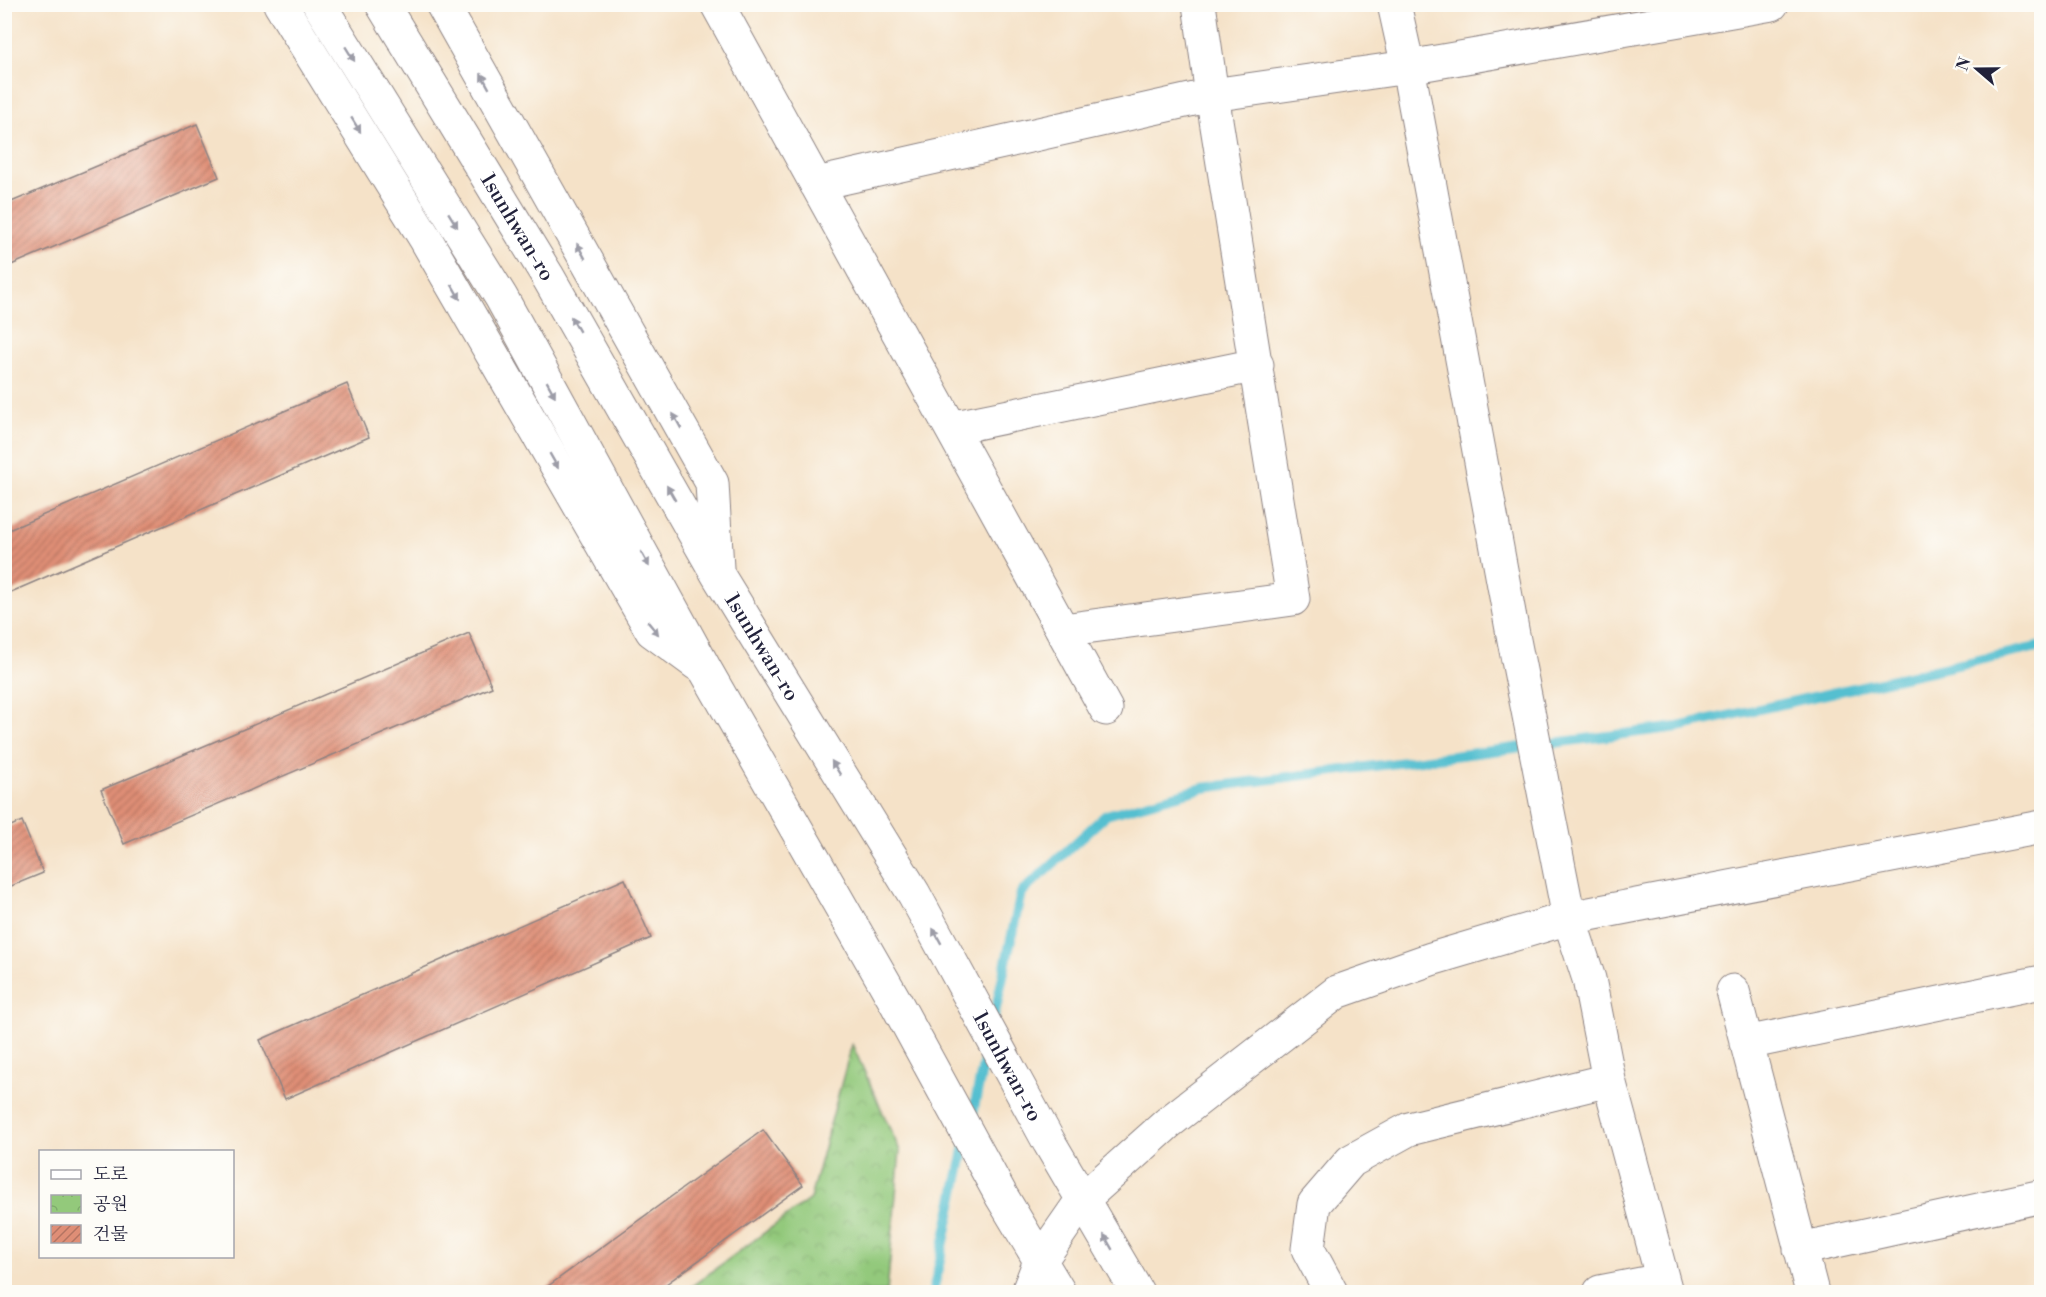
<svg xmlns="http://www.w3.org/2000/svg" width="2046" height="1297" font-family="'Libre Bodoni','Noto Serif KR',serif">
<defs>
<pattern id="park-crowns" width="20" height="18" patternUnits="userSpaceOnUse" patternTransform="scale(1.5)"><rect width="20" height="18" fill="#93c97b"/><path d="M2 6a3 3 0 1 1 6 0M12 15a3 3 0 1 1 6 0" fill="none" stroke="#7eac6b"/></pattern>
<pattern id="building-hatch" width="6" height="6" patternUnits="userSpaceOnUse" patternTransform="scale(1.5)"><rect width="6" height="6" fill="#df8e76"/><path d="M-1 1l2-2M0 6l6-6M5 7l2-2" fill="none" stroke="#b47462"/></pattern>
</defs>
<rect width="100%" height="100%" fill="#fdfcf7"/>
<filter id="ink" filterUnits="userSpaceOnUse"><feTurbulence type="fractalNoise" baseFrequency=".0167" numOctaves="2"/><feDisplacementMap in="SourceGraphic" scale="12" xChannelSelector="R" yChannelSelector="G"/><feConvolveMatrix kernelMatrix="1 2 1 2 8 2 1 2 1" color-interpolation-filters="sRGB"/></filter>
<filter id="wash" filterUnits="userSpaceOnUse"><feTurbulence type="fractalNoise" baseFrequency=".008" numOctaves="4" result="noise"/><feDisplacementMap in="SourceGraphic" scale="24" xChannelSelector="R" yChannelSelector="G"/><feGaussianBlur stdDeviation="1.35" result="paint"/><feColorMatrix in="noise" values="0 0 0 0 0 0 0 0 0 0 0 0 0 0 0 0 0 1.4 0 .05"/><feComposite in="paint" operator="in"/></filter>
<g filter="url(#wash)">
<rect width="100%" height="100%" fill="#f5e2c8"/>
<!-- park -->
<path fill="url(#park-crowns)" stroke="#5a765b" stroke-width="1.5" d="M852,1044L900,1151L887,1292H684L810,1199Z"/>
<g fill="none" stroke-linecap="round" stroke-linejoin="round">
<!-- stream -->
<path stroke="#54bfd0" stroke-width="10" d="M993,1022L1021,893L1106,815L1203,788L1678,727L2042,646
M971,1122L987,1046
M933,1292L965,1146"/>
</g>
<g id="blocks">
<!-- building -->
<path fill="url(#building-hatch)" d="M197,124L219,177L4,268V205Z
M347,384L369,437L4,595V532Z
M469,633L492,687L124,844L101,790Z
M22,821L43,873L4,889V829Z
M625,879L651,938L285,1099L260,1040Z
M763,1130L803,1185L655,1292H540Z"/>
</g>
</g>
<g filter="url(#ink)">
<use href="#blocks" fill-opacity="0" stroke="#8c8282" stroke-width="1.5"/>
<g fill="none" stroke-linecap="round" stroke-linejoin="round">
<!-- street casing -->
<g stroke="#8c8282" stroke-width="35">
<path id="street" d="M717,4L1106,709
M1394,4L1408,67L1514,640L1569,918L1589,979L1609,1080L1666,1292
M816,184L1212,95L1408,67L1772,4
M951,428L1257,365
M1063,630L1293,599L1212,95L1199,4
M1733,991L1812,1292
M1746,1043L2042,982
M1800,1249L2042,1196
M1028,1292L1040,1261L1083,1199L1168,1123L1337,992L1431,959L1569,918L2042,827
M1331,1292L1308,1249L1314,1204L1351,1161L1409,1129L1609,1080
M1600,1292L1662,1280"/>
</g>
<!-- secondary casing -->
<g stroke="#8c8282" stroke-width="35">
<g id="secondary">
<path d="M280,4L425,238L652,631L697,664"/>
<path d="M319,4L501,297L706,671L895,1001L1002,1197L1059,1292"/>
<path id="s1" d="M382,4L547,275L718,575L914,894L1049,1142L1137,1292"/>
<path d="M442,4L712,483L717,568"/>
</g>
</g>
<!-- street -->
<use href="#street" stroke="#fff" stroke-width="33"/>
<!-- secondary -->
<use href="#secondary" stroke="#fff" stroke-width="33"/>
</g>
<!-- one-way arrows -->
<defs><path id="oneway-solid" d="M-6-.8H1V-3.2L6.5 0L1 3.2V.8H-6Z" transform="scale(1.5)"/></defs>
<g fill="#9c9ca7">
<use href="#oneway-solid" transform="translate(350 54) rotate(58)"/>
<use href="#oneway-solid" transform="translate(485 81) rotate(-119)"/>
<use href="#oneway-solid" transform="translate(356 125) rotate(58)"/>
<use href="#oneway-solid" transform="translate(453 220) rotate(58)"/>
<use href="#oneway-solid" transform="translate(581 251) rotate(-119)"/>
<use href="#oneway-solid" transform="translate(456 292) rotate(60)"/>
<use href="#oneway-solid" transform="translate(575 324) rotate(-120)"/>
<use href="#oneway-solid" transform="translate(551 389) rotate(61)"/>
<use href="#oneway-solid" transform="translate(677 421) rotate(-119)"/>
<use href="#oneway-solid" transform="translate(554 461) rotate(60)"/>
<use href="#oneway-solid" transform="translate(671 493) rotate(-120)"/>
<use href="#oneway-solid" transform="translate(645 559) rotate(61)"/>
<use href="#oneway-solid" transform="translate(653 628) rotate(50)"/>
<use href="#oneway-solid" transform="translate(836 768) rotate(-122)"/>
<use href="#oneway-solid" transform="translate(937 936) rotate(-119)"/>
<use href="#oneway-solid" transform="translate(1108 1242) rotate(-120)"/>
</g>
</g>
<g text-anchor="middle" stroke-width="5" stroke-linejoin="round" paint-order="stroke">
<!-- street labels -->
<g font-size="21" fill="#22223b" stroke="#fdfcf7">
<text dy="7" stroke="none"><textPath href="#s1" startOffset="261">1sunhwan-ro</textPath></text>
<text dy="7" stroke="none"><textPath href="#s1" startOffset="747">1sunhwan-ro</textPath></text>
<text dy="7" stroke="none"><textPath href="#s1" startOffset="1233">1sunhwan-ro</textPath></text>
</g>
</g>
<!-- margin -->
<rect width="2046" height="1297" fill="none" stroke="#fdfcf7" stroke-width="24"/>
<!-- legend -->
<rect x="39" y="1150" width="195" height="108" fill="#fdfcf7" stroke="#a5a5ac" stroke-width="1.5"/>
<rect x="51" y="1170" width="30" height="9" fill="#ffffff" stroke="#a5a5ac" stroke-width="1.5"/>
<text x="93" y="1180" font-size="18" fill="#22223b">도로</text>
<rect x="51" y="1195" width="30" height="18" fill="url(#park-crowns)" stroke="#a5a5ac" stroke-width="1.5"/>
<text x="93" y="1210" font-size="18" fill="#22223b">공원</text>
<rect x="51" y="1225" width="30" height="18" fill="url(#building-hatch)" stroke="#a5a5ac" stroke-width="1.5"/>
<text x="93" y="1240" font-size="18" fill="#22223b">건물</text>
<!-- north arrow -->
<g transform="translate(1977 69) rotate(290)" stroke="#fdfcf7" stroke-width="4.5" paint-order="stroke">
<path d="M0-4.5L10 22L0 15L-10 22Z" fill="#22223b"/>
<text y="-9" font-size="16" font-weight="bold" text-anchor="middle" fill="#22223b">N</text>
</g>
</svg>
